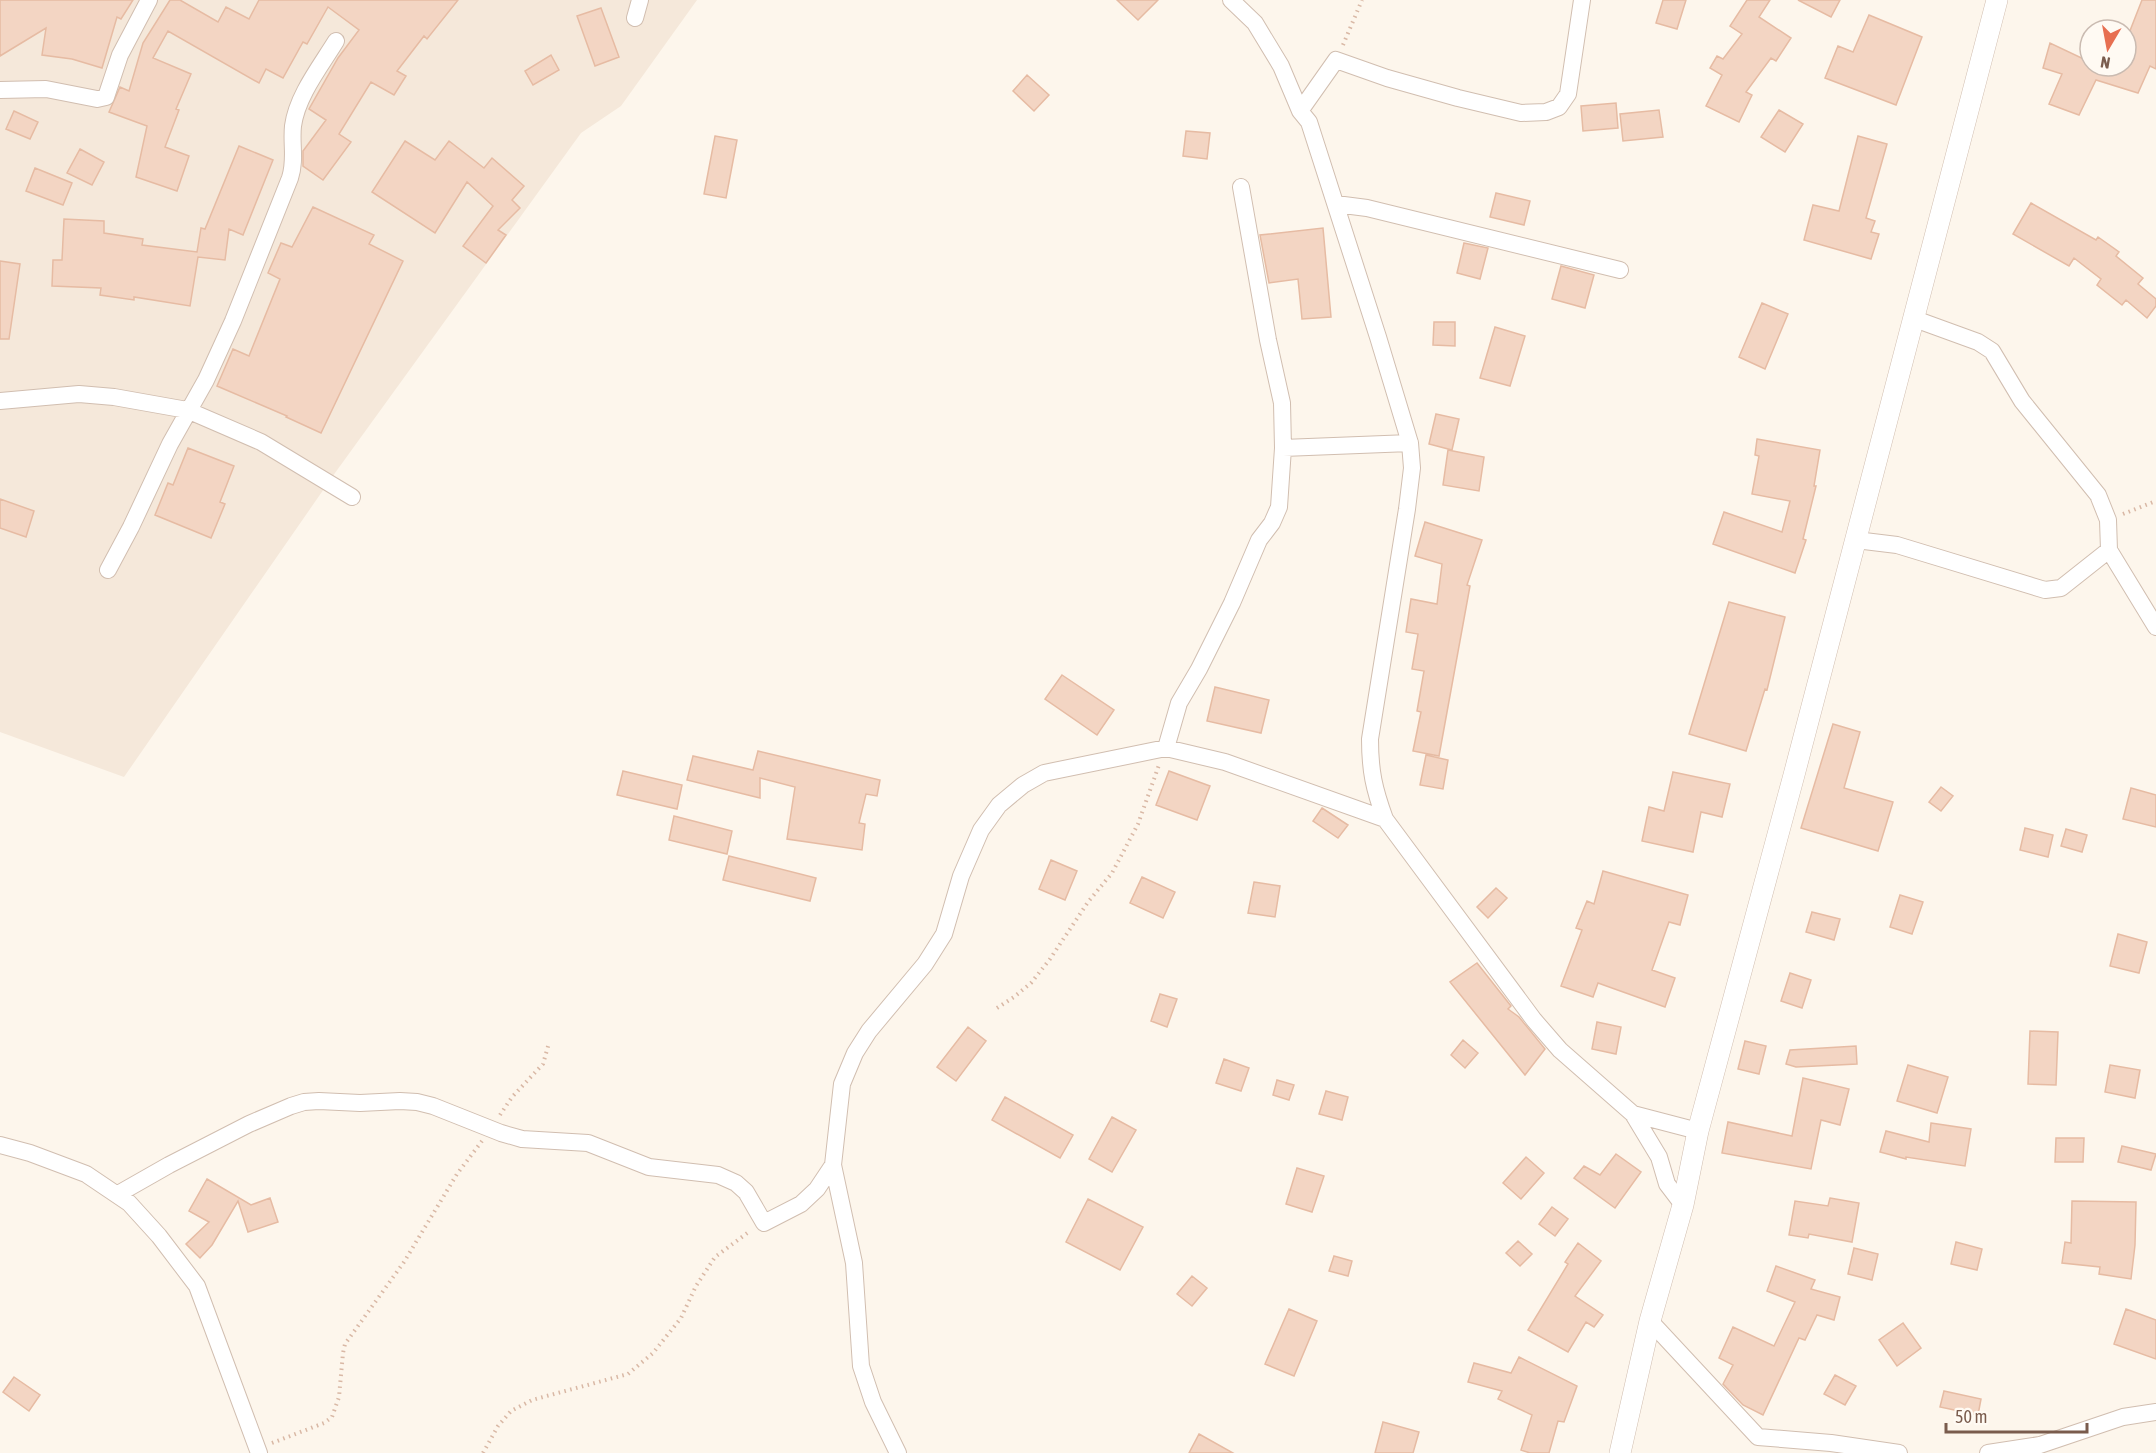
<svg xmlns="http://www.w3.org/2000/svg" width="2156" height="1453" font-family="'Asap Condensed',sans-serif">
<rect width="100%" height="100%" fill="#fdf6ec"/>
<!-- residential -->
<path fill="#f5e8da" d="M0,0H697L621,106L581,133L335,473L124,777L0,732Z"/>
<!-- building -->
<path fill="#f3d5c3" stroke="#e6bba3" stroke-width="1.5" d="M0,0H133L121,19L117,17L102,68L72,59L42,55L46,28L0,56Z
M170,0H180L218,22L226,7L249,19L259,0H458L427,39L424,36L397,71L406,76L394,95L371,82L339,134L351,142L323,180L303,166V151L326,120L309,109L338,58L359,30L328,7L307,44L303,42L283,78L266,69L259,83L168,31L153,58L191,74L176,109L179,110L165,147L189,156L177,191L136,177L147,126L109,112L120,87L129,91L143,43Z
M1117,0H1158L1138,20Z
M1663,0H1686L1677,29L1656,23Z
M1747,0H1770L1759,17L1791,38L1776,61L1771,58L1746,92L1752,95L1739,122L1706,106L1722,75L1710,68L1717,56L1723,59L1742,34L1730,26Z
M1798,0H1840L1831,17Z
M2142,0H2156V69L2150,66L2138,93L2096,80L2079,115L2049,104L2062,74L2043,68L2050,43L2090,62V66H2099L2114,73L2116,66H2126V41Z
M601,8L619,57L595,66L577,16Z
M1869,15L1922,37L1896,105L1825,78L1838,46L1853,52Z
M551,55L559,70L533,85L525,71Z
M1027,75L1049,95L1034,111L1013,91Z
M1616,103L1618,128L1583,131L1581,106Z
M1659,110L1663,137L1623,141L1620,114Z
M1779,110L1803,124L1785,152L1761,137Z
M14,111L38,122L30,139L6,129Z
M1186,131L1210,133L1207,159L1183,156Z
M715,136L737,140L726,198L704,194Z
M1858,136L1887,144L1866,218L1875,221L1871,232L1879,234L1871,259L1804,240L1813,205L1839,211Z
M405,141L435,160L449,141L484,168L492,158L524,186L512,200L520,208L498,230L506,235L486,263L463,246L493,206L467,182L435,233L372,192Z
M239,146L273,160L243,235L229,229L225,260L198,257L190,306L134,297V300L100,295L101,288L52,286L53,260H62L64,219L104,221V233L143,239L142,245L197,252L201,228L205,229Z
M80,149L104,162L92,185L67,173Z
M35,168L72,183L63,205L26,191Z
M1496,193L1530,201L1524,225L1490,217Z
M2031,203L2096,240L2098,237L2119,252L2116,256L2143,278L2138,284L2156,299V306L2147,318L2126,300L2122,305L2097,285L2101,279L2074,258L2069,266L2013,234Z
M313,207L374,235L369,244L403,261L321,433L286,417L287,416L217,386L233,349L249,356L280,279L268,273L281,243L292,247Z
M1323,228L1331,317L1302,319L1298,279L1269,283L1260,235Z
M1464,243L1488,248L1480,279L1457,273Z
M0,261L20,264L9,339H0Z
M1561,266L1594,275L1585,308L1552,299Z
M1762,303L1788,314L1765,369L1739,357Z
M1434,322H1455V346L1433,345Z
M1495,327L1525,336L1510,386L1480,378Z
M1436,414L1459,419L1452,450L1429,444Z
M1757,439L1820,450L1814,486H1816L1803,539L1806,540L1795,573L1713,544L1724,512L1782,532L1790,501L1752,494L1759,456L1755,455Z
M188,448L234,466L220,502L225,504L211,538L155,515L168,483L173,485Z
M1448,450L1484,457L1479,491L1443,485Z
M0,499L34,511L26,537L0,528Z
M1425,522L1482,540L1467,585L1470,586L1439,756L1413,751L1421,712L1417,711L1424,671L1412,669L1418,634L1406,632L1411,599L1437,604L1442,564L1415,556Z
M1729,602L1785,617L1767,690L1765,689L1746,751L1689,734Z
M1062,675L1114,710L1097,735L1045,699Z
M1215,687L1269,700L1261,733L1207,721Z
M1833,724L1860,732L1844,788L1893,802L1878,851L1801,828Z
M758,751L880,780L877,796L866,794L859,823L865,824L862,850L787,839L795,787L760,778V798L687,780L693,756L753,770Z
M1426,755L1448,760L1443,789L1420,785Z
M623,771L682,785L677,809L617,795Z
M1169,771L1210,786L1197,820L1156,805Z
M1673,772L1730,784L1722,817L1701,812L1693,852L1642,841L1649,807L1664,811Z
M1941,787L1953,796L1941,811L1929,802Z
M2131,788L2156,795V827L2123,819Z
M1322,808L1348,825L1338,838L1313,821Z
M674,816L732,831L727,854L669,840Z
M2025,828L2053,835L2048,857L2020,850Z
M2066,829L2087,835L2082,852L2061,846Z
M729,856L816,878L810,901L723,880Z
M1051,860L1077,871L1065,900L1039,889Z
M1603,871L1688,895L1680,925L1669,922L1652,970L1675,978L1665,1007L1598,983L1593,997L1561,986L1582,930L1576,928L1587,901L1594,904Z
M1142,877L1175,892L1163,918L1130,903Z
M1254,882L1280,886L1275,917L1248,913Z
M1496,888L1507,898L1488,918L1477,907Z
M1900,895L1923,902L1912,934L1890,927Z
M1812,912L1840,919L1834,940L1806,932Z
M2118,934L2147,942L2139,973L2110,966Z
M1477,963L1511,1006L1508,1009L1519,1017L1545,1049L1525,1075L1450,982Z
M1790,973L1811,980L1802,1008L1781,1001Z
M1160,994L1177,999L1167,1027L1151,1021Z
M1597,1022L1621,1027L1616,1054L1592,1049Z
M968,1027L986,1041L956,1081L937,1067Z
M2030,1031L2058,1032L2056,1085L2028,1084Z
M1463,1040L1478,1053L1465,1068L1451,1055Z
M1745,1041L1766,1046L1759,1074L1738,1069Z
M1856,1046L1857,1064L1796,1067L1786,1064L1790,1050Z
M1224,1059L1249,1068L1241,1091L1216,1083Z
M1908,1065L1948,1077L1937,1113L1897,1101Z
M2110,1065L2140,1070L2135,1098L2105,1092Z
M1803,1078L1849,1089L1840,1125L1821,1120L1811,1169L1722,1153L1728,1122L1792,1136Z
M1277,1080L1294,1085L1289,1100L1273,1095Z
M1326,1091L1348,1097L1342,1120L1319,1114Z
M1005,1097L1073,1135L1060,1158L992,1120Z
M1112,1117L1136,1130L1112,1172L1089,1159Z
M1931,1123L1971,1129L1965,1166L1906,1157V1159L1880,1152L1886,1131L1929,1142Z
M2056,1138H2084L2083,1162H2055Z
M2122,1146L2156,1154L2151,1170L2118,1162Z
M1616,1154L1641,1172L1615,1208L1574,1178L1584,1166L1600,1175Z
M1526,1157L1544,1173L1521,1199L1503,1183Z
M1297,1168L1324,1176L1312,1212L1286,1204Z
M207,1179L251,1205L270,1198L278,1222L248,1232L238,1201L212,1245L200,1258L186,1244L209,1222L189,1211Z
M1830,1198L1859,1203L1852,1242L1809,1234L1808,1238L1789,1235L1795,1201L1828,1206Z
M1088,1199L1143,1227L1120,1270L1066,1242Z
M2072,1201L2136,1202L2135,1245L2131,1279L2099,1274L2100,1267L2062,1263L2065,1242L2071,1243Z
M1552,1207L1568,1219L1555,1236L1539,1224Z
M1518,1241L1532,1254L1520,1266L1506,1253Z
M1956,1242L1982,1249L1977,1270L1951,1264Z
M1578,1243L1601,1261L1575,1296L1603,1315L1594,1327L1586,1322L1568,1352L1528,1330L1568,1264L1565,1262Z
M1854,1248L1878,1254L1872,1280L1848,1274Z
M1334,1256L1352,1261L1348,1276L1329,1271Z
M1776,1266L1815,1280L1811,1289L1840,1297L1834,1320L1817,1315L1805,1340L1799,1338L1763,1415L1743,1405L1723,1384L1733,1365L1719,1358L1733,1327L1774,1346L1795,1302L1767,1291Z
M1192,1276L1207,1288L1192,1306L1177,1294Z
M1289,1309L1317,1321L1294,1376L1265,1364Z
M2126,1309L2156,1320V1359L2114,1344Z
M1903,1323L1921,1348L1897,1366L1879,1340Z
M1519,1357L1577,1386L1564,1422L1558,1421L1549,1453H1530L1521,1450L1532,1415L1498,1399L1502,1391L1468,1382L1474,1363L1511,1373Z
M1835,1375L1856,1386L1845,1405L1824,1394Z
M14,1377L40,1395L29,1411L3,1392Z
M1944,1391L1981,1399L1978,1415L1940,1407Z
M1383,1422L1419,1432L1413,1453H1375Z
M1199,1434L1233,1453H1189Z"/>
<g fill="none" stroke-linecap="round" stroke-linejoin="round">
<!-- minor casing -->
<g stroke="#d1beb0" stroke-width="18">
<path id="minor" d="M1231,0L1255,23L1281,66L1300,111L1309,122L1378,337L1410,443L1412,468L1407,509L1370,739C1370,771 1374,789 1385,819L1534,1020L1560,1050L1633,1114L1659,1157L1667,1184L1683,1205
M635,18L640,0
M0,90L46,89L97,99L106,97L120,55L149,0
M1300,111L1336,60L1387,78L1458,98L1521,113L1546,112L1559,107L1568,94L1582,0
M1336,204L1367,208L1620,270
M1912,318L1978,342L1992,351L2022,401L2098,495L2108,520L2109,550L2156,627
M0,401L79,394L114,397L187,410L261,442L352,497
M1283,448L1410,443
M1856,540L1897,545L2045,590L2061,588L2109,550
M108,570L131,527L170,444L206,380L233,321L290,178C296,159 291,145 293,126C297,96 320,67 336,41
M1166,748L1179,703L1199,669L1232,603L1259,540L1272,523L1279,507L1283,448L1282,403L1268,340L1241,187
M1633,1114L1698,1131
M0,1145L30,1153L86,1174L129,1203L159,1236L197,1286L259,1453
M833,1165L854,1263L861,1366L873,1402L898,1453
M118,1194L169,1165L249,1124L291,1106L304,1102L319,1101L360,1103L400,1101L417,1102L433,1106L501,1133L522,1139L588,1143L649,1167L718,1175L736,1183L746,1192L764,1223L801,1204L817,1189L833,1165L842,1084L855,1053L869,1031L925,964L944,934L961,876L981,830L999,805L1023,785L1044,773L1166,748L1225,762L1385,819
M1650,1321L1758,1437L1831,1443L1899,1453
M1988,1453L2040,1445L2123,1417L2156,1412"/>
</g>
<!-- tertiary casing -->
<g stroke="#d1beb0" stroke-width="22">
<path id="tertiary" d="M1620,1453L1650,1321L1683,1205L1698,1131L1794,775L1997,0"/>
</g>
<!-- path -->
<path stroke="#d9b8a5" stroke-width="4" stroke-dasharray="1.5 4.5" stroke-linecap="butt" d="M1343,45L1362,0
M2123,514L2156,501
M997,1008L1014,997L1031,983L1050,959L1088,902L1112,873L1138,824L1159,765
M500,1115L512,1097L543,1064L549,1043
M272,1443L324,1423L332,1417L339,1397L343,1353L345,1344L404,1262L457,1174L482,1141
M483,1453L498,1426L511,1411L532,1400L628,1374L653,1353L681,1318L696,1286L715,1257L750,1231"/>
<!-- minor -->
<use href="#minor" stroke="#fff" stroke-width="16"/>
<!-- tertiary -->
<use href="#tertiary" stroke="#fff" stroke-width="21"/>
</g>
<!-- north arrow -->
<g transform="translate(2108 48) rotate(190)"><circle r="28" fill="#fffaf3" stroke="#cabbb1" stroke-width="1.5"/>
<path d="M0-4.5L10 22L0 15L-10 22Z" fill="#e76f51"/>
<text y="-9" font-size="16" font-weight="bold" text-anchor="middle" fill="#7a5c4d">N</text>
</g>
<!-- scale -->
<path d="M1946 1423v9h141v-9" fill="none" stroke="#7a5c4d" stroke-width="3"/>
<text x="1955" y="1423" font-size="18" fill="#7a5c4d" stroke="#fffaf3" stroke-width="4.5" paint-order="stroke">50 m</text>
</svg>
